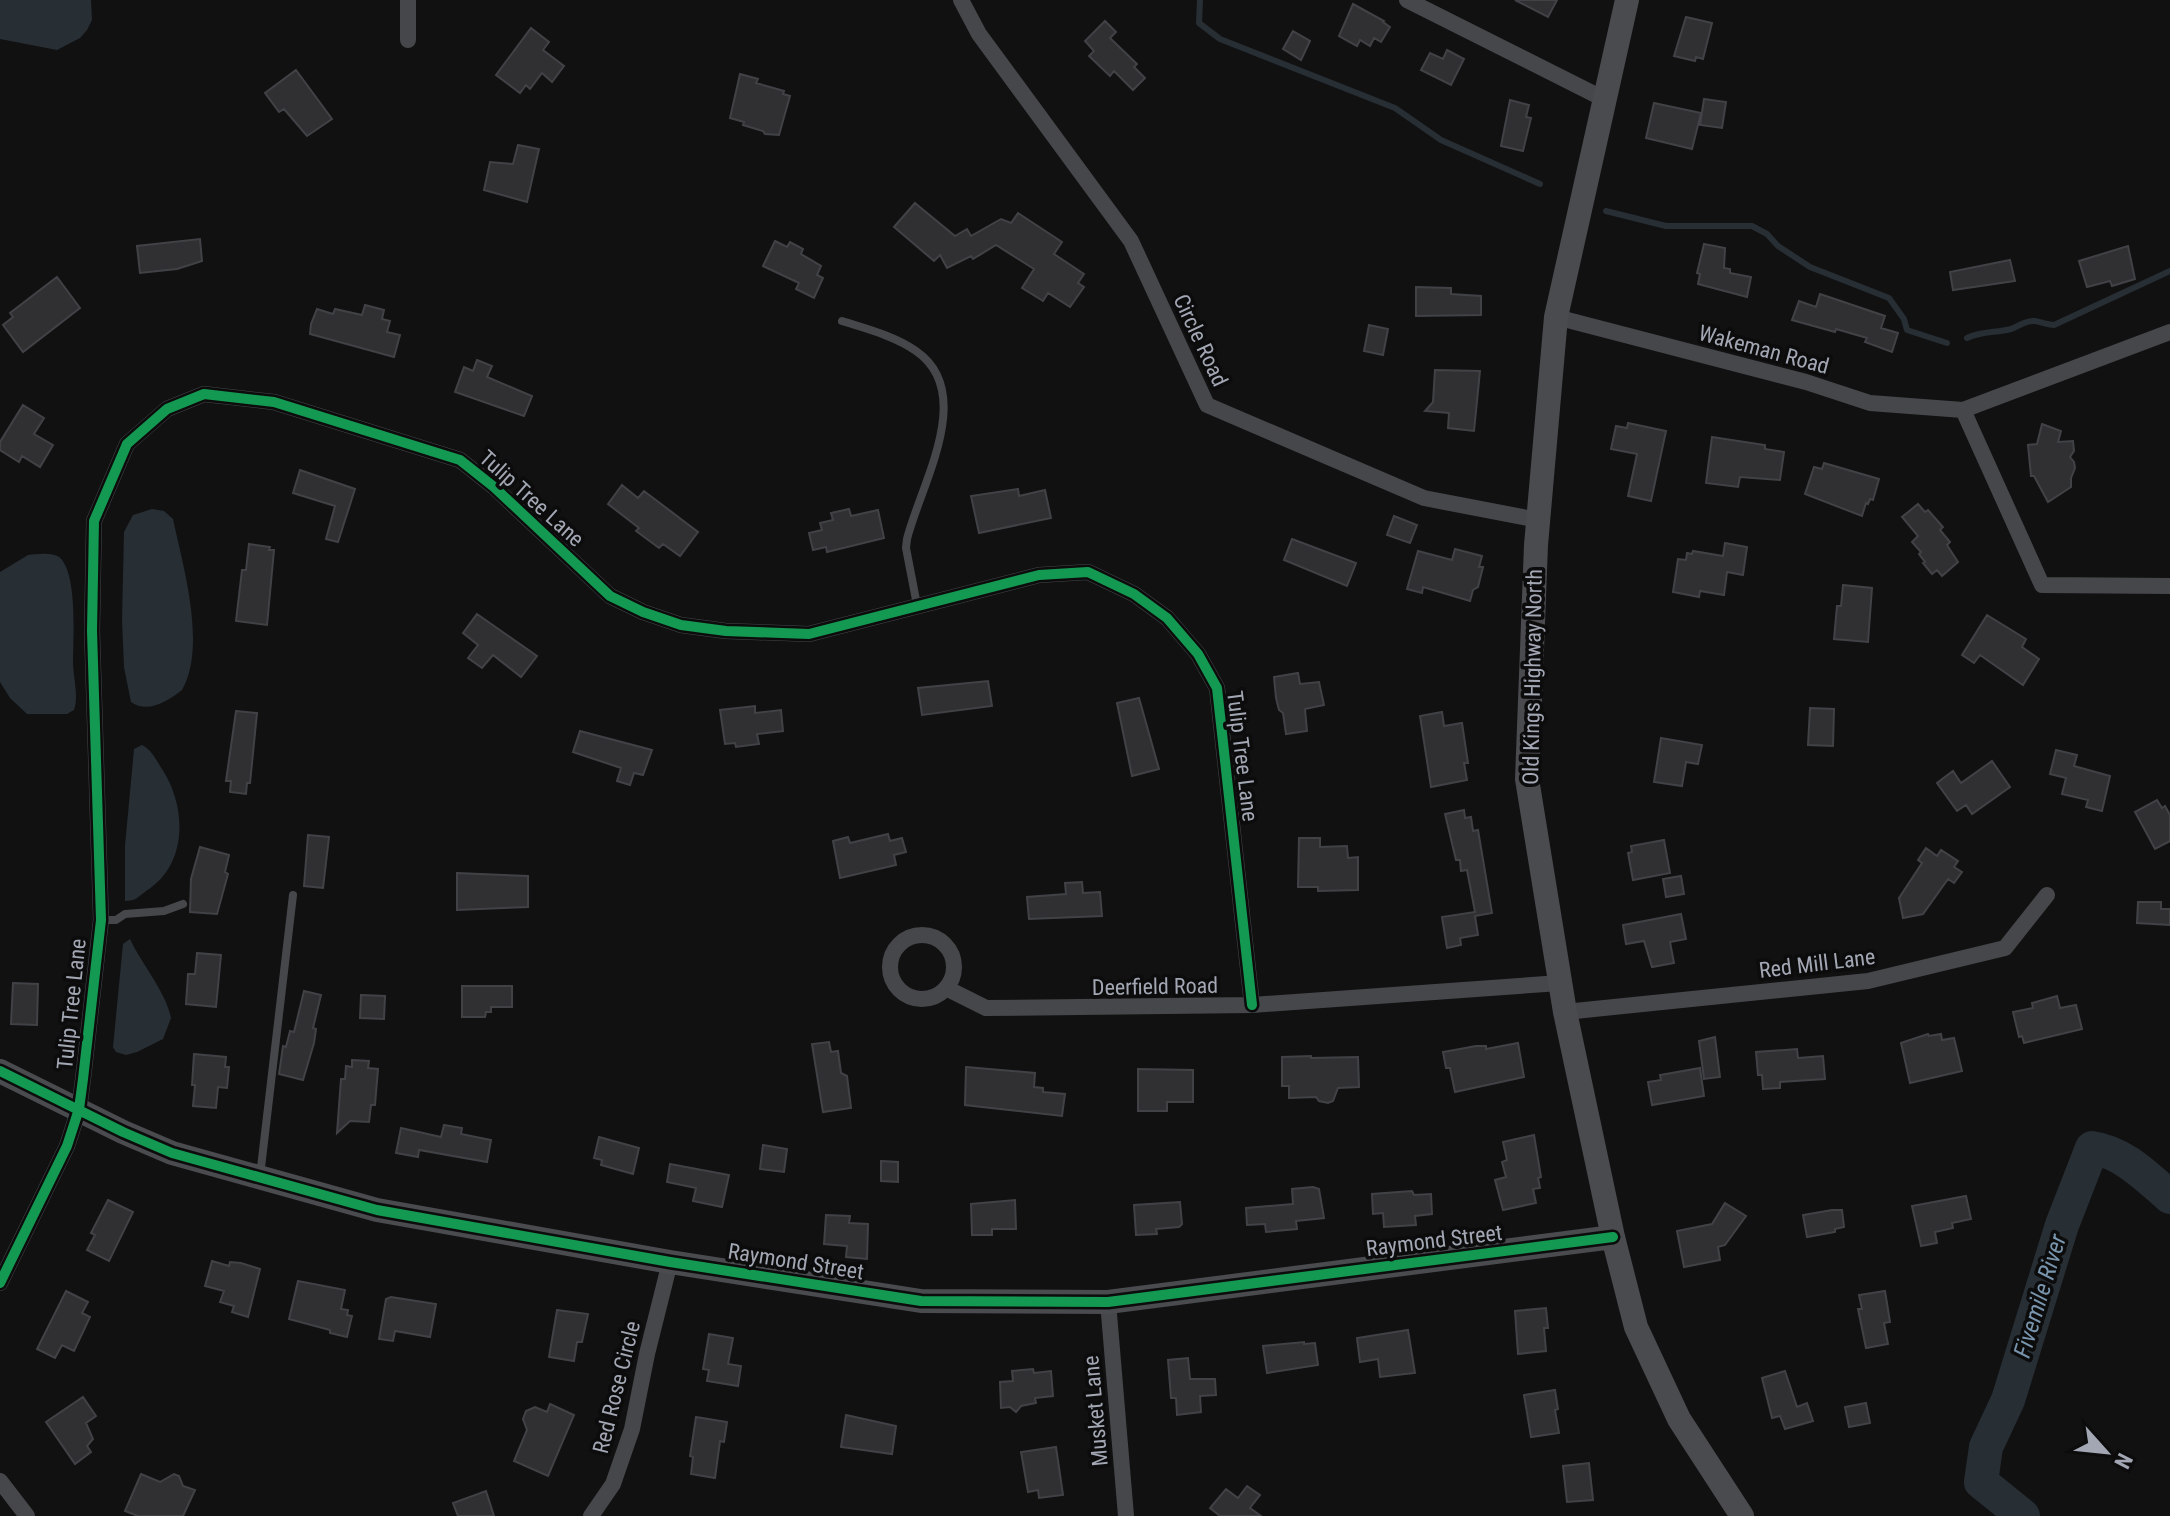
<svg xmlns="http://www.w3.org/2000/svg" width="2170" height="1516" font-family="'Roboto Condensed',sans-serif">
<rect width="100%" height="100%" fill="#111112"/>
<!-- water -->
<path fill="#272e34" d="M0,0H91L92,20L87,30L80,38L57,50L0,39Z
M152,509L164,511L173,519C183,566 207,646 182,690C168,701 148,714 131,702L124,667L122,620L124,532L133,515Z
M28,555C37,554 52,552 59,557C78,572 73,639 73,661C73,677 79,696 74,710L67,714H27L10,698L0,682V572Z
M142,745C152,750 156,760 162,769C187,807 188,865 146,891C138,897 136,901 125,901V846L134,749Z
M130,939C141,963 166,992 171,1018L163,1039L137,1052L126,1055L116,1052L113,1047L123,944Z"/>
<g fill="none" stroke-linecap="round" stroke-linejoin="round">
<!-- stream -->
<path stroke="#272e34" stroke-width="6" d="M1200,0L1199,23L1220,39L1395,108L1441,140L1540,184
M1606,211L1666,226H1752L1767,234L1778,246L1810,267L1889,298L1904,319L1907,330L1947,343
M1967,338C1982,331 1995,333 2011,329C2019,326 2026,320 2035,321C2041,322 2047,325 2054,325L2170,271"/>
<!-- river -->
<path stroke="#272e34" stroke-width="34" d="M2023,1516L1981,1482L1986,1447L2008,1400L2062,1225L2092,1148C2123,1152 2147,1177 2170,1197"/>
</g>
<!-- building -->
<path fill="#303032" stroke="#404246" stroke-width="2" d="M1515,0H1557L1548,17Z
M1353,4L1384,21L1383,22L1390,27L1381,42L1374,38L1370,46L1360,40L1357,46L1339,36Z
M1686,17L1712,23L1703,59L1696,57L1695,61L1674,56Z
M1105,21L1116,32L1110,38L1137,64L1134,67L1145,78L1133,90L1114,71L1110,76L1089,56L1094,51L1085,41Z
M531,28L549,42L543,50L564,66L552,82L542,73L530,89L526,85L520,93L496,75Z
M1293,31L1310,41L1301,60L1283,49Z
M1447,50L1464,59L1451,85L1421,70L1430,53L1443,59Z
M296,70L332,119L307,136L284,109L279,112L265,93Z
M740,74L758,79L756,83L784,91L783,94L790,96L779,135L765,134L763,131L743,125L744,122L730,118Z
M1704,99L1726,102L1722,128L1700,125Z
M1510,100L1529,105L1526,117L1531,118L1523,151L1501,146Z
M1654,103L1701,113L1692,149L1646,138Z
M518,145L539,149L527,202L484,190L490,162L513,164Z
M915,203L955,236L967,229L971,236L1001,219L1011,223L1018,213L1062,242L1054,254L1084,274L1078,283L1084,287L1070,307L1048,293L1043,301L1022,288L1034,269L996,245L973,259L971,256L947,268L940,255L934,261L894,227Z
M200,239L202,261L177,269L140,273L137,246Z
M775,241L787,247L790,242L803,249L801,254L821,266L817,275L823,278L814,298L796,289L799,283L763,266Z
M1704,244L1725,248L1724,268L1730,269V273L1751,277L1747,297L1698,284L1700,274L1697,273Z
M2128,246L2135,279L2112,286L2110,281L2087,287L2079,261Z
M2010,260L2015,281L1953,290L1950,272Z
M57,277L80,308L23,352L3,325L13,317L10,313Z
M1416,287L1451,288V294L1481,296V315L1416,316Z
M1820,294L1885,316L1881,328L1898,333L1892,352L1865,342L1867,338L1836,329L1835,332L1792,320L1799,301L1816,307Z
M365,305L384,310L382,319L390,321L387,332L400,335L394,357L310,334L311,324L317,309L333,314L335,309L362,315Z
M1369,325L1388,329L1383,355L1364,351Z
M477,360L492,366L487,377L532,396L524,416L455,392L464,367L473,371Z
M1435,370L1480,371L1474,431L1448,428L1449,413L1425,411L1433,402Z
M23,405L44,418L34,434L53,445L40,467L22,456L19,462L0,450V442Z
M1628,423L1666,431L1651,501L1628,496L1637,454L1611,449L1616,426L1627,428Z
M2042,424L2061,431L2058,442L2073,441L2074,451L2070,457L2074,462L2075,468L2071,478V487L2048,502L2034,476H2031L2028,445L2037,444Z
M1712,437L1765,445V449L1784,452L1780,480L1740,477L1738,487L1706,483Z
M1824,463L1879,479L1873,500L1870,499L1868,504L1866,503L1862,516L1805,494L1814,467L1822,469Z
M300,470L355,489L338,542L326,539L335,506L293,493Z
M622,485L638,498L644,491L698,532L680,556L663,544L659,548L636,531L639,528L608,504Z
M1018,489L1019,496L1045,490L1051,518L979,533L971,496Z
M1918,504L1925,512L1928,510L1943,527L1940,530L1950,542L1947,545L1958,562L1942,576L1937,570L1932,574L1923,563L1925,562L1919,554L1921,552L1912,542L1918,536L1902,517Z
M849,509L851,516L878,510L884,538L827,552L826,547L813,550L809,533L822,530L820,523L833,520L831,513Z
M1394,516L1417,525L1410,543L1387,535Z
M1292,539L1356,563L1347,586L1284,560Z
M1725,543L1747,547L1743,575L1727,572L1724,595L1700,591L1699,597L1673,592L1678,559L1686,560L1687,553L1692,554L1693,551L1723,556Z
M249,544L270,547L269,550H274L267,625L236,621L242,570H246Z
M1455,549L1482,556L1479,567H1483L1478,587L1473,590L1470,601L1423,587L1422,593L1407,589L1418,551L1452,560Z
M1843,585L1872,588L1868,642L1834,639L1837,606H1841Z
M477,614L537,656L521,677L493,655L482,668L468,658L478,645L463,633Z
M1987,615L2026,639L2022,647L2039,659L2023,685L1980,655L1974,663L1962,655Z
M1298,673L1300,684L1319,682L1324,705L1305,709L1307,731L1286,734L1283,713L1279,710L1276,698L1274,677Z
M988,681L992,706L922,715L918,688Z
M1139,698L1159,769L1132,776L1117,703Z
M755,706V713L781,710L783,731L757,734L759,744L736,747L735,743L725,744L720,710Z
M1810,708L1834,709L1833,746L1808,745Z
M236,711L257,713L250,783H247L246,794L230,792L231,781H226Z
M1442,712L1444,726L1462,723L1468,763H1464L1467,780L1431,787L1420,716Z
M580,731L652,750L643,775L634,773L630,785L617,781L621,768L573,752Z
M1661,738L1702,745L1698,764L1686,762L1682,786L1654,782Z
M2056,750L2077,755L2074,766L2110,776L2102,811L2086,807L2088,800L2062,794L2066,778L2050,774Z
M1992,761L2010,787L1972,814L1966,805L1957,811L1937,783L1953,771L1961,783Z
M2157,800L2162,808L2165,806L2170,815V841L2155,849L2135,812Z
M1464,810L1465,818L1471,817L1473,831L1478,830L1492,913L1475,916L1478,935L1460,938L1461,945L1447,948L1442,917L1475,912L1467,870L1461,871L1460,860H1456L1445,814Z
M888,834L890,841L902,838L906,852L894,855L896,865L840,878L833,841L848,837L850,843Z
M308,835L329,837L323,888L304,886Z
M1299,838H1320V847L1347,846L1348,858L1358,857V890L1318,891V887H1298Z
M1664,840L1670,873L1633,880L1628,853L1632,852L1631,846Z
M200,847L229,855L225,872L228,874L217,914L190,912L191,879Z
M1926,848L1937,856L1941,850L1958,861L1954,867L1962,872L1954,883L1948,879L1923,914L1903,918L1899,898L1922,863L1918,860Z
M457,873L528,876V907L457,910Z
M1681,876L1684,894L1666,897L1663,879Z
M1082,882L1083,893L1100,892L1102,916L1029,919L1027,897L1066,894L1065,883Z
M2138,902H2161V909H2170V925L2137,923Z
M1681,914L1686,939L1670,942L1674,963L1652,967L1644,941L1626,944L1623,925Z
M197,953L221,955L216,1007L186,1004L188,974H195Z
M13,983L38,984L37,1025L11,1024Z
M462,986H512V1007H491V1012H486L485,1017H462Z
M304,991L321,995L313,1028L316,1029L314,1043L303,1080L279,1074L283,1046L286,1047L290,1031L294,1032Z
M361,995L385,996L384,1019L360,1018Z
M2057,996L2060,1008L2076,1005L2082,1029L2024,1043L2022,1036L2019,1037L2013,1012L2033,1008L2032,1003Z
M1928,1034L1929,1036L1941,1034L1942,1040L1954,1038L1962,1071L1910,1083L1901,1043Z
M1715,1037L1720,1077L1704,1079L1699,1041Z
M829,1042L831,1052L838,1051L841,1073L847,1076L851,1108L823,1112L812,1044Z
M1518,1043L1524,1077L1455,1092L1450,1068H1446L1443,1052L1476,1046H1486V1049Z
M1797,1049L1798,1058L1823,1056L1825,1079L1780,1082V1088L1763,1089L1762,1075H1758L1756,1052Z
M194,1054L226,1057L225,1067H229L227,1088L218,1087L216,1108L193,1106L195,1085H192Z
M1311,1056V1058L1358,1057L1359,1087L1338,1088L1333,1101L1328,1103L1319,1101L1316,1097L1289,1098V1086H1282V1057Z
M352,1060L369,1061L368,1068L378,1069L375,1105H371L369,1122L350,1121L337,1133L341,1079H345L346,1066L352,1067Z
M966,1067L1035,1073L1034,1087L1043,1088V1092L1065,1094L1062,1116L965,1105Z
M1700,1068L1704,1096L1652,1105L1648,1082L1661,1080L1660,1075Z
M1138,1069L1193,1070V1102H1167V1111H1138Z
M444,1125L462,1128L461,1134L491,1140L487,1162L419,1150L418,1157L396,1153L401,1128L441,1137Z
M1534,1135L1541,1177L1538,1178L1540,1188L1533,1189L1536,1203L1503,1210L1495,1180L1506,1177L1502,1162L1507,1160L1503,1142Z
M599,1137L639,1148L633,1174L601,1165L602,1160L594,1158Z
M763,1145L787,1149L784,1172L760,1169Z
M881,1161L898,1162V1182L881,1181Z
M670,1164L729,1175L722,1207L693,1201L696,1188L667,1182Z
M1313,1187L1319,1189L1324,1218L1296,1221L1297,1229L1266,1232L1265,1224L1247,1225L1246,1208L1293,1204L1292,1189Z
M1412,1191L1414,1195L1431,1194L1432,1214L1415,1216L1416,1225L1384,1227L1383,1213L1373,1214L1372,1194Z
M1966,1196L1971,1219L1952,1223L1953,1228L1935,1232L1937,1243L1921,1246L1912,1206Z
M108,1200L133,1212L109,1261L87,1250L95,1235L91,1233Z
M1015,1200L1016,1229H992V1235H972L971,1204Z
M1180,1202L1182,1224L1179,1227L1156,1229L1157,1234L1136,1235L1134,1205Z
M1725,1203L1746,1216L1725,1245L1718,1247L1720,1260L1684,1267L1677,1231L1712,1224Z
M1832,1210H1842L1844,1227L1835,1229V1232L1807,1237L1803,1215Z
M826,1215L850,1216L849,1223L868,1224L867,1259L846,1257L847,1246L824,1244Z
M212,1261L229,1266L230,1262L241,1263L260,1269L248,1317L232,1312L234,1306L220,1302L224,1291L205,1286Z
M298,1281L345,1290L341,1309L348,1310L347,1315L352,1316L347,1337L330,1333V1330L289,1319Z
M66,1291L88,1302L82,1313L90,1317L74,1351L62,1345L55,1358L37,1349Z
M1885,1291L1890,1322L1884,1323L1888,1344L1866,1348L1858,1309H1862L1859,1295Z
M391,1297L436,1304L430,1337L395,1331L393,1341L379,1339L386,1299Z
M1546,1308L1548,1328H1544L1546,1351L1518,1354L1515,1311Z
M557,1310L588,1314L582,1342H577L574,1361L549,1357Z
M1408,1330L1415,1373L1380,1377L1378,1359L1360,1362L1357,1338Z
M709,1334L733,1338L728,1364L741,1366L738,1386L707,1381L709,1370L703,1369Z
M1304,1342V1344L1315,1343L1318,1365L1267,1373L1263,1346Z
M1188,1358L1190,1379H1215L1216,1395L1200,1396L1201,1412L1177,1415L1176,1398H1171L1168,1360Z
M1033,1369L1034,1373L1051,1371L1053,1396L1035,1398L1036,1403L1021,1406L1016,1412L1010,1407L1001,1408L1000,1382L1013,1381L1012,1371Z
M1785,1371L1797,1407L1807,1403L1813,1421L1785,1429L1780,1416L1772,1418L1762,1378Z
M1555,1390L1558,1409L1555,1410L1559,1433L1531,1437L1524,1395Z
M83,1397L96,1416L86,1423L93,1439L87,1446L91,1452L75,1464L46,1422Z
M1866,1403L1870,1423L1849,1427L1845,1407Z
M550,1404L574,1415L548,1476L514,1461L527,1430L523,1419L526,1411L535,1407L547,1412Z
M846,1415L896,1426L892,1454L841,1447Z
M696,1417L727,1422L724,1442L720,1441L715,1478L691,1474L693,1457L690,1456Z
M1056,1447L1063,1495L1039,1498L1038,1490L1028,1492L1021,1452Z
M1589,1463L1593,1500L1567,1502L1563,1466Z
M141,1474L160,1482L174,1474L179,1476L183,1486L195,1490L183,1516H138L125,1511Z
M1247,1486L1260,1495L1250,1508L1261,1516H1220L1210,1508L1226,1489L1238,1498Z
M486,1491L494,1516H458L453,1503Z"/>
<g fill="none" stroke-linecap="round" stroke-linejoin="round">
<!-- lane -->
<path stroke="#46474a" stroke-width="8" d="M842,321C867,329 895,336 916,351C977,393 920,486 907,539L906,548L917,605
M101,920H116L125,914L164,911L183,904
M260,1176L293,895"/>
<!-- street -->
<path stroke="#46474a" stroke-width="16" d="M961,0L979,34L1131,241L1207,405L1424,498L1538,520
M1407,0L1604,99
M408,40V0
M1556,317L1806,382L1870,403L1963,410
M2170,332L1963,410L2042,585L2170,586
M890 967a32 32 0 1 1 64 0a32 32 0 1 1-64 0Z
M946,988L986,1008L1252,1005L1560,983
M1565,1012L1868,981L2005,948L2047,895
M0,1283L67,1146L79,1109L83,1079L101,920L92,631L94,521L127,444L167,409L204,394L274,402L460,460L494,487L610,596L643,612L681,625L726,631L809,634L1039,575L1088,572L1134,594L1167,618L1198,654L1217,688L1252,1005
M1108,1302L1126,1516
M0,1481L27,1516
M591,1516L613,1484L632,1429L647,1354L670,1262"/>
<!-- secondary -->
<path stroke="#4a4b4e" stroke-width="24" d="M1627,0L1556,317L1536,545L1527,779L1565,1012L1613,1237L1636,1327L1679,1419L1742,1516
M0,1071L123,1132L172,1153L377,1210L670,1262L921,1301L1108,1302L1613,1237"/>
<!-- cycleway casing -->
<g stroke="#0c0c0d" stroke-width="15">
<path id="cycleway" d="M0,1071L123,1132L172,1153L377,1210L670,1262L921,1301L1108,1302L1613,1237
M0,1283L67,1146L79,1109L83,1079L101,920L92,631L94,521L127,444L167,409L204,394L274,402L460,460L494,487L610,596L643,612L681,625L726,631L809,634L1039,575L1088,572L1134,594L1167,618L1198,654L1217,688L1252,1005"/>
</g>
<!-- cycleway -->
<use href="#cycleway" stroke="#139951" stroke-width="10"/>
</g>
<g text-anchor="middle" stroke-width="7" stroke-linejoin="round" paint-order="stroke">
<!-- street labels -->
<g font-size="22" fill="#a2a7b3" stroke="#0c0c0d">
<text transform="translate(1201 340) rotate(65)" y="8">Circle Road</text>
<text transform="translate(1764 349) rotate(15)" y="8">Wakeman Road</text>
<text transform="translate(532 498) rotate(42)" y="8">Tulip Tree Lane</text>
<text transform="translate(1532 677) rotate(-89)" y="8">Old Kings Highway North</text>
<text transform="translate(1243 756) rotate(83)" y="8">Tulip Tree Lane</text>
<text transform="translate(1817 963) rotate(-7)" y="8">Red Mill Lane</text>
<text transform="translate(1155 986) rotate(-1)" y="8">Deerfield Road</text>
<text transform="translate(71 1004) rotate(-84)" y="8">Tulip Tree Lane</text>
<text transform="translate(1434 1240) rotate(-7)" y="8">Raymond Street</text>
<text transform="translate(796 1261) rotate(9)" y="8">Raymond Street</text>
<text transform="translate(616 1387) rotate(-76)" y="8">Red Rose Circle</text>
<text transform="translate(1095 1411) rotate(-95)" y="8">Musket Lane</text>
</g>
<!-- water labels -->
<g font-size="24" font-style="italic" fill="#7995ae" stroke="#0c0c0d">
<text transform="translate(2040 1296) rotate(-73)" y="8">Fivemile River</text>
</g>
</g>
<!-- north arrow -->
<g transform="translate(2106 1452) rotate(117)" stroke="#0c0c0d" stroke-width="6" paint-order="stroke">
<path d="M0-6L14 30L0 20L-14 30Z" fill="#a2a7b3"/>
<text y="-12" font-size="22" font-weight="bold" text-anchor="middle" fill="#a2a7b3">N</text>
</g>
</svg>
